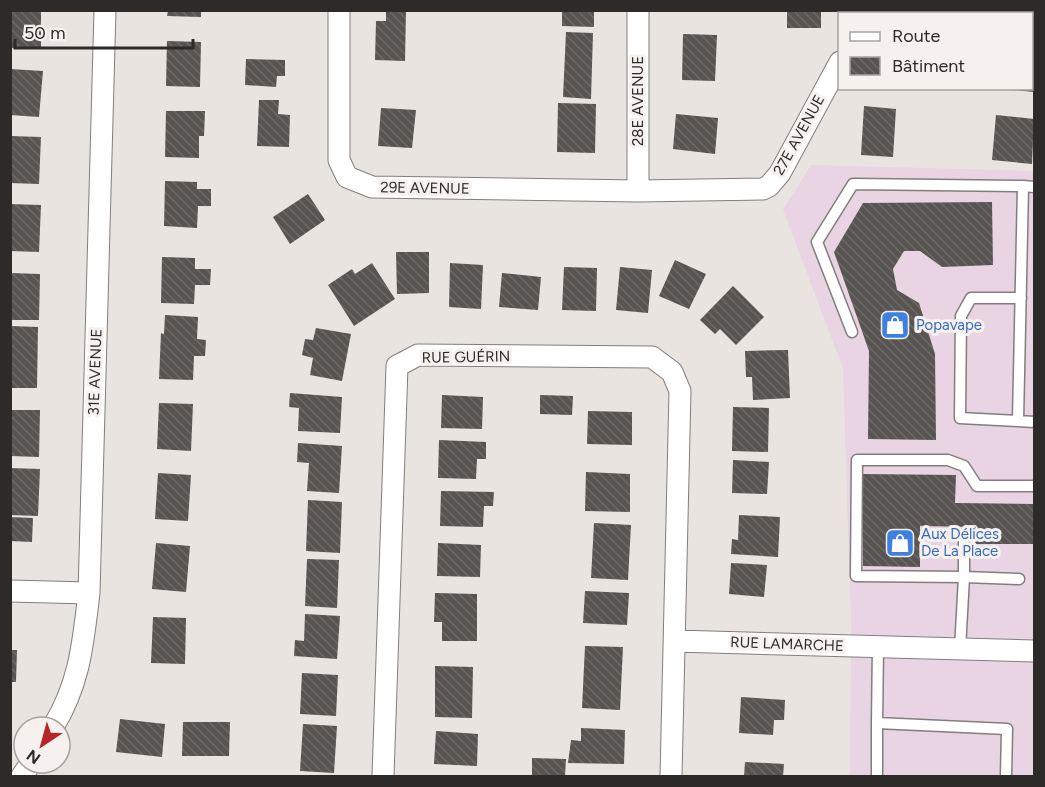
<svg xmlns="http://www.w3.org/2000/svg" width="1045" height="787" font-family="Figtree,sans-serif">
<defs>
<pattern id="building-back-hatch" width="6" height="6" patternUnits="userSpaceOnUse" patternTransform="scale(1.5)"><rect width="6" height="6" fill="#575451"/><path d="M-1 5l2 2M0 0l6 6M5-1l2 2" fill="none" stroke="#6c6967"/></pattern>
</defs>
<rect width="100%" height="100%" fill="#e9e4e0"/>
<!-- commercial -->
<path fill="#e8d4e3" d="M811,165L1034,171V776H850L851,622L843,368L783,210Z"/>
<!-- building -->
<path fill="url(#building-back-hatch)" d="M10,10H41V49L10,48Z
M168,10H201V17L167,16Z
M386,10L406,11L405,61L375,60L376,21H386Z
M562,10H594V27L562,26Z
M787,10H821V28H787Z
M1014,10H1034V18H1032V14H1014Z
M566,32L593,33L591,99L563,97Z
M683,34L717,35L715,81L682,80Z
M167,41L201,42L200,87L166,86Z
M1032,56H1034V92L1013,90L1032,88Z
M246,59L285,60V76H277L276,87L245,85Z
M10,69L43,71L39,117L10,115Z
M259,100H279L278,114L290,115L289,147L257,146Z
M558,103L596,104L595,153L557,152Z
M864,106L896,109L893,157L861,155Z
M381,108L416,110L412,148L378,146Z
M166,111H205L204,136H199V158L165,157Z
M676,114L718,118L715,154L673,149Z
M996,115L1034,119L1032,164L992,160Z
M10,136L41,137L39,184L10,183Z
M165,181L197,182V189H211V206H198L197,228L164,226Z
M308,194L325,220L290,244L273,217Z
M992,202L993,265L942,267L920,251H904L893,269L897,290L919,303L935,354L936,440L868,439L869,351L834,252L863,203Z
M10,204L41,205L39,252L10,251Z
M396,252H429V293L397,294Z
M162,257L195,258V269H211L210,285H195L194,304L161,303Z
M675,260L706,274L689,309L659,296Z
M372,263L395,299L354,326L328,285L352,269L355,274Z
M450,263L483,265L481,309L449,307Z
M564,267L597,268L596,311L562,310Z
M620,267L652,270L648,313L616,310Z
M10,273L40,274L39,320H10Z
M502,273L541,277L538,310L499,307Z
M733,286L764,317L736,345L720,329L715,334L700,320Z
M165,315L198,317L197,339L206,340L205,356H194L193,380L159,379L161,333L164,334Z
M10,326L38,327L37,388H10Z
M316,328L351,334L342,381L310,375L313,358L302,355L305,339L313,340Z
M788,350L790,398L753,400L752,377H746L745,351Z
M290,393L342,397L340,433L298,431L299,408L289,407Z
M442,395L483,397L482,429L441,428Z
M540,395L573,396L572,415L540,414Z
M159,403L193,404L191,451L157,449Z
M733,407L769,408L768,452L732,451Z
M10,410H40L39,457L10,456Z
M588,411L632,412V445L587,444Z
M439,440L486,442V459H477L476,479L438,478Z
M298,443L342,446L339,493L307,491L309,463L297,462Z
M733,460L769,462L767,494L732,493Z
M10,468L40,469L38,516L10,515Z
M586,472L630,474V512L585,511Z
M158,473L191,475L188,521L155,519Z
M863,474L956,475L955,503L1034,504V544H975V527L920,526V567L863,566Z
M441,491L494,492L493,506H484L483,527L440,526Z
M308,500L342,502L340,553L306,551Z
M739,515L780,517L778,557L731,554L732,539L738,540Z
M10,517L33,518L32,542L10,541Z
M594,523L631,525L628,580L591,578Z
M156,543L190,546L186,592L152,589Z
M438,543L481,545L480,577L437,576Z
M307,559L339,560L337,608L305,606Z
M731,563L767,565L764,597L729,594Z
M585,591L629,593L627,625L583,623Z
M435,593L477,594V641H442V622H434Z
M305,614L340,616L337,659L294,656L295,640L304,641Z
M153,617L186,618L185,664L151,663Z
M585,646L623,647L620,710L582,708Z
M10,650H17L16,682H10Z
M435,666L473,667L472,718L435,717Z
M302,673L338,675L336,716L300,714Z
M741,697L785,700L784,720H774L773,735L739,733Z
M120,719L165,724L162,757L116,752Z
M183,722H230L229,756H182Z
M303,724L337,726L334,773L300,771Z
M581,728L625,730L624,764L568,763L571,740L581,741Z
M436,731L478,734L477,766L434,764Z
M532,758L566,759L565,776H532Z
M745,762L784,764L783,776H744Z"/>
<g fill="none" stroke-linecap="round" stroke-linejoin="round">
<!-- lane casing -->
<g stroke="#827e7b" stroke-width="13">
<path id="lane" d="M997,14V10
M1032,24H1034
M1034,187L1023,186L1018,421L1034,422
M852,332L817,242L853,184L1023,186
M1018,421L960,418L961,316L971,298H1021
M964,534V577L1019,579
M878,647L877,723L1007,729L1006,776
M960,649L964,577L856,576L857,460H948L964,466L977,486H1034
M877,776V723"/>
</g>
<!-- street casing -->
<g stroke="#827e7b" stroke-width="23">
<path id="street" d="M339,10V160L347,177L372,187L638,191L763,189L769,186L780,173L840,62
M638,10V191
M862,14V10
M10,591L89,593
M675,641L1034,651
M53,727C80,683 83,643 89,593L105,10
M22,776L31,763
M383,776L397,366L418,355L652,357L672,372L680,391L671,776"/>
</g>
<!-- lane -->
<use href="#lane" stroke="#fff" stroke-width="10"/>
<!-- street -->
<use href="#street" stroke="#fff" stroke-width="21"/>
</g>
<!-- icons -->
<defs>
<g id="shop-square" transform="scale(1.5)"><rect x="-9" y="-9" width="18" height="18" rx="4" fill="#3f7fe0" stroke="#f6f1ee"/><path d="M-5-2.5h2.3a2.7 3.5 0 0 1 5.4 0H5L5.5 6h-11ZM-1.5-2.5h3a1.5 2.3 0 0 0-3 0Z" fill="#fff"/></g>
</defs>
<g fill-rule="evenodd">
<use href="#shop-square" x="895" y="325"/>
<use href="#shop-square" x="900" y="543"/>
</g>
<g text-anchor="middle" stroke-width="6" stroke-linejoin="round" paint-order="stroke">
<!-- street labels -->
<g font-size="15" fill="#2d2b2a" stroke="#f6f1ee">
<text transform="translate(638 101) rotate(-90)" y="5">28E AVENUE</text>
<text transform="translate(799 135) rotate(-61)" y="5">27E AVENUE</text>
<text transform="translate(425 188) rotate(1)" y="5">29E AVENUE</text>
<text transform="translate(466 357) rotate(-1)" y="5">RUE GUÉRIN</text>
<text transform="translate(95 372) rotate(-88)" y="5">31E AVENUE</text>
<text transform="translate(787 644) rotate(2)" y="5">RUE LAMARCHE</text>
</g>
<!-- shop labels -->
<g font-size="15" fill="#366cbe" stroke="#f6f1ee" text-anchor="start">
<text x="916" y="330">Popavape</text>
<text x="921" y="539">Aux Délices<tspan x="921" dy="17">De La Place</tspan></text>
</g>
</g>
<!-- border -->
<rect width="1045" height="787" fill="none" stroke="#2d2b2a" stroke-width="24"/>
<!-- legend -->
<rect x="838" y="12" width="195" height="78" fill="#f6f1ee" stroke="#a6a2a0" stroke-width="1.5"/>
<rect x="850" y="32" width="30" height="9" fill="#ffffff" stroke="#a6a2a0" stroke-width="1.5"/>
<text x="892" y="42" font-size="18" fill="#2d2b2a">Route</text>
<rect x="850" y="57" width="30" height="18" fill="url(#building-back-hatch)" stroke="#a6a2a0" stroke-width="1.5"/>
<text x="892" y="72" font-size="18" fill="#2d2b2a">Bâtiment</text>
<!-- north arrow -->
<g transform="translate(42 745) rotate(216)"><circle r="28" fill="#f6f1ee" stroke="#a6a2a0" stroke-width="1.5"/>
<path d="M0-4.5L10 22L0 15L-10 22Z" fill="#b62628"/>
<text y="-9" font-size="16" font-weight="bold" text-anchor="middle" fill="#2d2b2a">N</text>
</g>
<!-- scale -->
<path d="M15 39v9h178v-9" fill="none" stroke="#2d2b2a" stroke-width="3"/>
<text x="24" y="39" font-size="18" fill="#2d2b2a" stroke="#f6f1ee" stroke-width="4.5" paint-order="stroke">50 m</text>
</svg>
